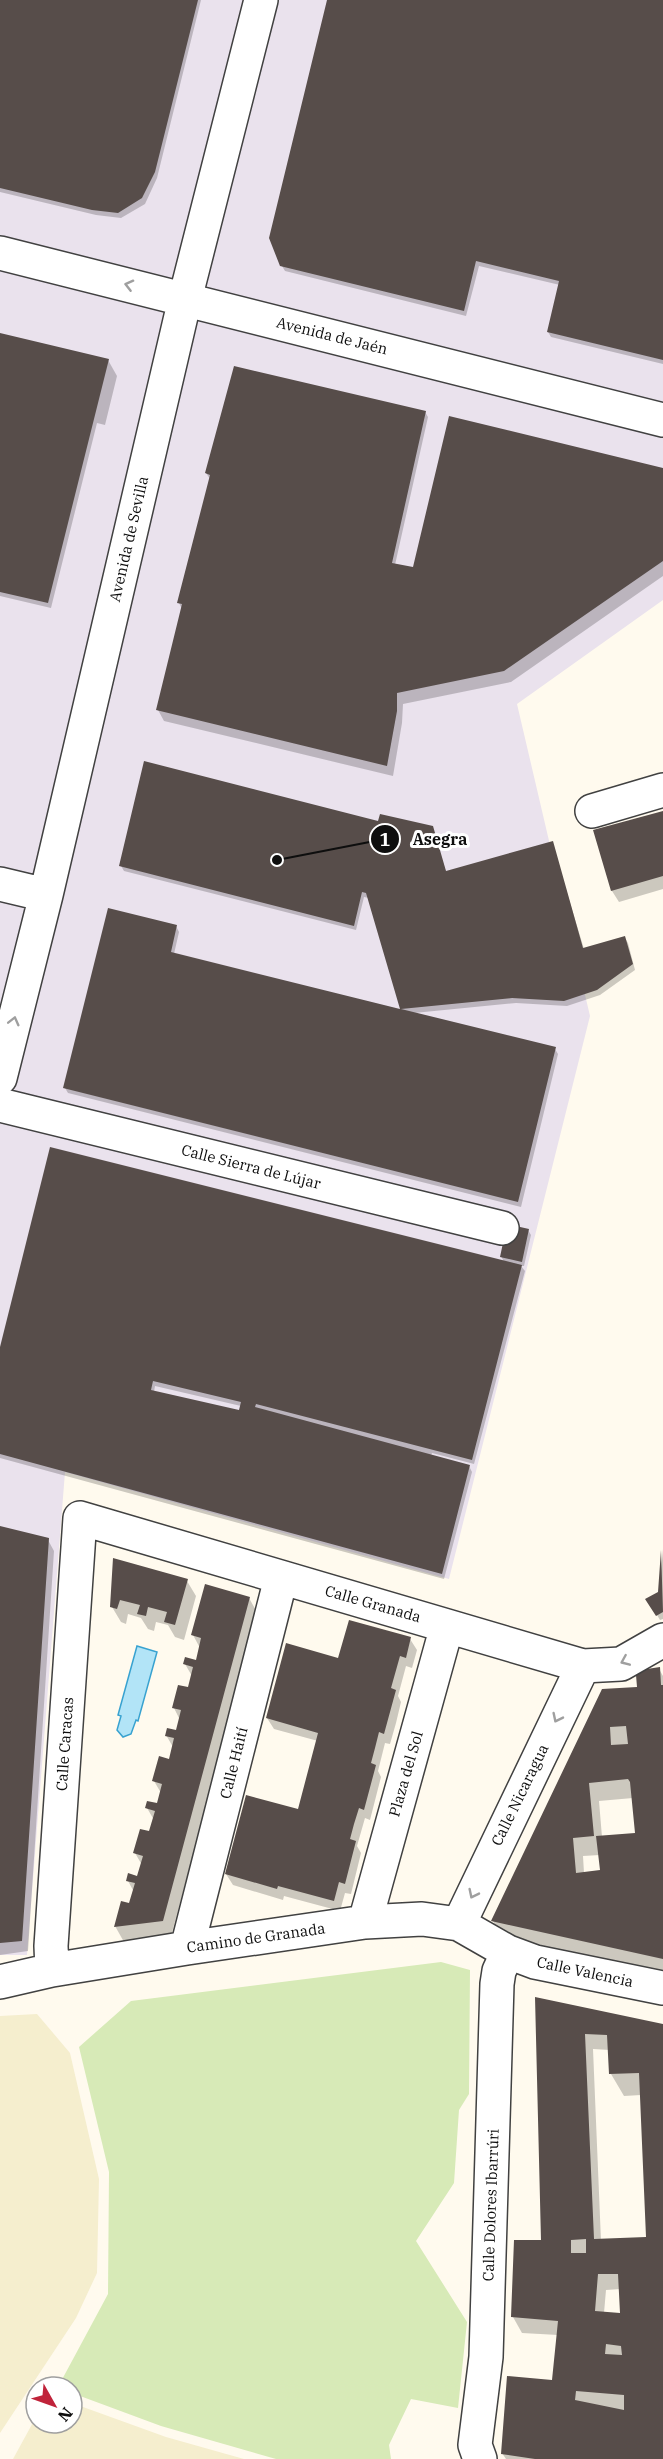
<svg xmlns="http://www.w3.org/2000/svg" width="663" height="2459" font-family="'IBM Plex Serif',serif">
<rect width="100%" height="100%" fill="#fffaee"/>
<!-- industrial -->
<path fill="#eae2ed" d="M0,0H663V600L517,704L590,1016L449,1579L65,1472L27,1955H0Z"/>
<!-- farmland -->
<path fill="#f5eece" d="M37,2014L70,2053L99,2179L97,2273L76,2318L0,2433V2016Z
M72,2403L166,2437L244,2459H13L36,2417V2423H72Z"/>
<!-- green -->
<path fill="#d7eab7" d="M441,1962L470,1970L469,2094L459,2110L454,2183L416,2241L467,2322L458,2408L411,2399L389,2445L391,2459H276L161,2426L72,2393V2387H58L108,2294L109,2172L79,2047L131,2001Z"/>
<!-- water -->
<path fill="#b2e4f7" stroke="#38a2d0" stroke-width="1.5" d="M137,1646L157,1652L138,1721L136,1720L131,1734L123,1737L117,1730L121,1716L118,1715Z"/>
<!-- shadow -->
<path fill="#0003" fill-rule="evenodd" d="M0,0H201L157,178L145,204L121,218L96,215L0,192Z
M329,0H663V364L551,337L548,332L560,285L479,266L466,316L285,271L282,266Z
M0,334L108,360L117,376L105,425L97,423L51,608L0,596Z
M425,412L428,417L395,565L414,569L663,469V576L511,682L403,704L402,723L393,776L164,721L158,710L182,609L179,603L210,479L206,473Z
M663,813V889L619,902L612,891L595,831Z
M379,823L432,828L446,872L552,843L584,949L625,938L628,943L635,970L600,995L567,1006L516,1003L414,1013L555,1049L558,1054L521,1207L68,1093L65,1088L176,926L179,932L174,954L402,1011L369,898L364,897L356,930L124,871L121,866Z
M528,1230L531,1235L524,1266H521L525,1271L474,1464L432,1453L431,1456L469,1466L472,1472L444,1579L0,1458V1349L504,1262L501,1256ZM155,1386L241,1406L240,1412L154,1392Z
M0,1528L48,1540L54,1551L28,1951L0,1955Z
M663,1549V1619L660,1620L648,1600L659,1593Z
M114,1560L187,1581L196,1596L184,1640L175,1637L168,1625L156,1622L154,1631L148,1629L141,1618L128,1614L126,1624L121,1622L112,1607Z
M249,1598L258,1614L171,1936L124,1942L115,1926L130,1905L134,1892L128,1881L138,1878L142,1865L135,1853L150,1833L154,1820L147,1808L158,1805L161,1793L154,1781L170,1760L173,1747L166,1735L177,1732L180,1720L174,1708L189,1689L192,1676L185,1664L197,1661L200,1648L193,1635Z
M410,1639L417,1650L412,1668L406,1666L398,1696L401,1702L396,1723L390,1744L385,1743L378,1771L381,1777L370,1820L365,1818L357,1846L361,1853L351,1894L345,1893L340,1911L284,1896L283,1900L233,1885L226,1874L299,1811L318,1741L274,1729L267,1718L339,1660Z
M659,1669L663,1676V1975L503,1939L493,1921L603,1690L639,1688ZM633,1798L637,1834L602,1837L599,1801ZM600,1855L602,1871L584,1873L583,1856Z
M537,1998L663,2026V2459H506L502,2453L554,2382L558,2335L522,2333L513,2317L542,2241ZM593,2049L610,2050L611,2074L624,2096L641,2095L649,2239L601,2241ZM621,2289L622,2320L604,2313L606,2290Z"/>
<!-- building -->
<path fill="#574d4a" fill-rule="evenodd" d="M0,0H198L155,172L142,198L118,213L92,210L0,188Z
M327,0H663V360L547,332L559,281L476,261L464,311L280,266L269,238Z
M0,333L109,359L48,603L0,592Z
M234,366L426,411L392,563L413,567L449,416L663,468V561L504,671L397,693V711L387,766L156,710L182,604L177,603L210,475L205,473Z
M144,761L378,821L380,814L433,826L446,871L553,841L583,948L625,936L633,964L597,990L564,1001L512,998L401,1009L556,1047L518,1202L63,1088L108,908L177,925L171,952L400,1009L366,893L362,892L354,926L119,866Z
M663,811V876L611,891L593,830Z
M50,1147L522,1265L472,1460L256,1404L255,1407L470,1465L442,1574L0,1454V1347ZM153,1381L241,1402L239,1410L151,1390Z
M507,1224L529,1229L522,1262L500,1257Z
M0,1526L49,1538L22,1941L0,1943Z
M661,1550L663,1612L656,1616L645,1599L658,1592Z
M113,1558L188,1579L175,1625L164,1622L167,1612L148,1607L146,1616L137,1614L140,1605L120,1600L117,1609L110,1607Z
M205,1584L250,1597L163,1921L114,1927L121,1901L129,1903L135,1883L126,1881L128,1873L137,1876L143,1856L133,1853L140,1829L149,1831L155,1811L145,1808L147,1801L157,1803L162,1784L152,1781L159,1756L169,1759L174,1738L165,1736L167,1728L176,1730L181,1710L172,1708L178,1685L188,1687L193,1667L183,1664L185,1657L196,1660L201,1638L191,1635Z
M349,1620L411,1637L406,1658L400,1656L391,1688L396,1690L384,1734L379,1732L375,1748L371,1763L376,1765L364,1810L359,1808L354,1824L350,1839L356,1841L345,1884L339,1882L334,1901L278,1886L277,1889L225,1874L246,1795L298,1809L318,1733L266,1718L286,1643L338,1658Z
M660,1667L661,1685H663V1959L491,1921L602,1689L637,1687L636,1675L647,1669ZM626,1726L628,1744L611,1745L610,1727ZM628,1779L630,1782L635,1833L596,1836L600,1870L576,1873L573,1838L594,1836L589,1783Z
M535,1997L663,2024V2459H535L501,2454L507,2376L552,2380L558,2321L511,2317L514,2240H541ZM585,2034L607,2035L609,2074L639,2073L646,2237L594,2239ZM586,2239V2253H571V2240ZM598,2274H618L620,2313L595,2311ZM606,2344L621,2346L622,2355L605,2354ZM576,2391L624,2395V2410L575,2400Z"/>
<g fill="none" stroke-linecap="round" stroke-linejoin="round">
<!-- minor casing -->
<g stroke="#414141" stroke-width="36">
<path id="minor" d="M0,253L663,420
M592,811L663,790
M0,884L46,895
M0,1078L46,895L185,299L261,0
M0,1105L502,1228
M365,1922L447,1626
M459,1924L583,1666
M187,1948L281,1578
M52,1970L51,1946L80,1518L583,1666L621,1664L663,1640
M0,1982L52,1970L187,1948L365,1922L422,1919L459,1924L508,1952L535,1962L663,1988
M480,2459L475,2445L486,2357L497,1984L499,1971L508,1952"/>
</g>
<!-- minor -->
<use href="#minor" stroke="#fff" stroke-width="33"/>
</g>
<!-- one-way arrows -->
<defs><path id="oneway-chevron" d="M-2-3.5L2.5 0L-2 3.5" fill="none" stroke-width="1.6" stroke-linecap="round" stroke-linejoin="round" transform="scale(1.5)"/></defs>
<g stroke="#9f9f9f">
<use href="#oneway-chevron" transform="translate(129 285) rotate(-166)"/>
<use href="#oneway-chevron" transform="translate(14 1021) rotate(-76)"/>
<use href="#oneway-chevron" transform="translate(625 1661) rotate(157)"/>
<use href="#oneway-chevron" transform="translate(557 1718) rotate(116)"/>
<use href="#oneway-chevron" transform="translate(473 1894) rotate(116)"/>
</g>
<g text-anchor="middle" stroke-width="6" stroke-linejoin="round" paint-order="stroke">
<!-- street labels -->
<g font-size="15" fill="#0e0e0e" stroke="#fff">
<text transform="translate(332 336) rotate(14)" y="5">Avenida de Jaén</text>
<text transform="translate(129 539) rotate(-77)" y="5">Avenida de Sevilla</text>
<text transform="translate(251 1167) rotate(14)" y="5">Calle Sierra de Lújar</text>
<text transform="translate(373 1604) rotate(16)" y="5">Calle Granada</text>
<text transform="translate(65 1744) rotate(-86)" y="5">Calle Caracas</text>
<text transform="translate(234 1763) rotate(-76)" y="5">Calle Haití</text>
<text transform="translate(406 1774) rotate(-74)" y="5">Plaza del Sol</text>
<text transform="translate(520 1795) rotate(-64)" y="5">Calle Nicaragua</text>
<text transform="translate(256 1938) rotate(-8)" y="5">Camino de Granada</text>
<text transform="translate(585 1972) rotate(12)" y="5">Calle Valencia</text>
<text transform="translate(491 2205) rotate(-88)" y="5">Calle Dolores Ibarrúri</text>
</g>
</g>
<!-- callouts -->
<path fill="none" stroke="#0e0e0e" stroke-width="2" d="M277 860L385 839"/>
<g fill="#0e0e0e" stroke="#fff" stroke-width="2">
<circle cx="277" cy="860" r="6"/>
<circle cx="385" cy="839" r="15"/>
</g>
<g font-size="18" text-anchor="middle" font-weight="bold" fill="#fff">
<text x="385" y="846">1</text>
</g>
<g font-size="16" text-anchor="middle" font-weight="bold" fill="#0e0e0e" stroke="#fff" stroke-width="6" stroke-linejoin="round" paint-order="stroke">
<text x="440" y="845">Asegra</text>
</g>
<!-- north arrow -->
<g transform="translate(54 2405) rotate(130)"><circle r="28" fill="#ffffff" stroke="#9f9f9f" stroke-width="1.5"/>
<path d="M0-4.5L10 22L0 15L-10 22Z" fill="#c0233a"/>
<text y="-9" font-size="16" font-weight="bold" text-anchor="middle" fill="#0e0e0e">N</text>
</g>
</svg>
